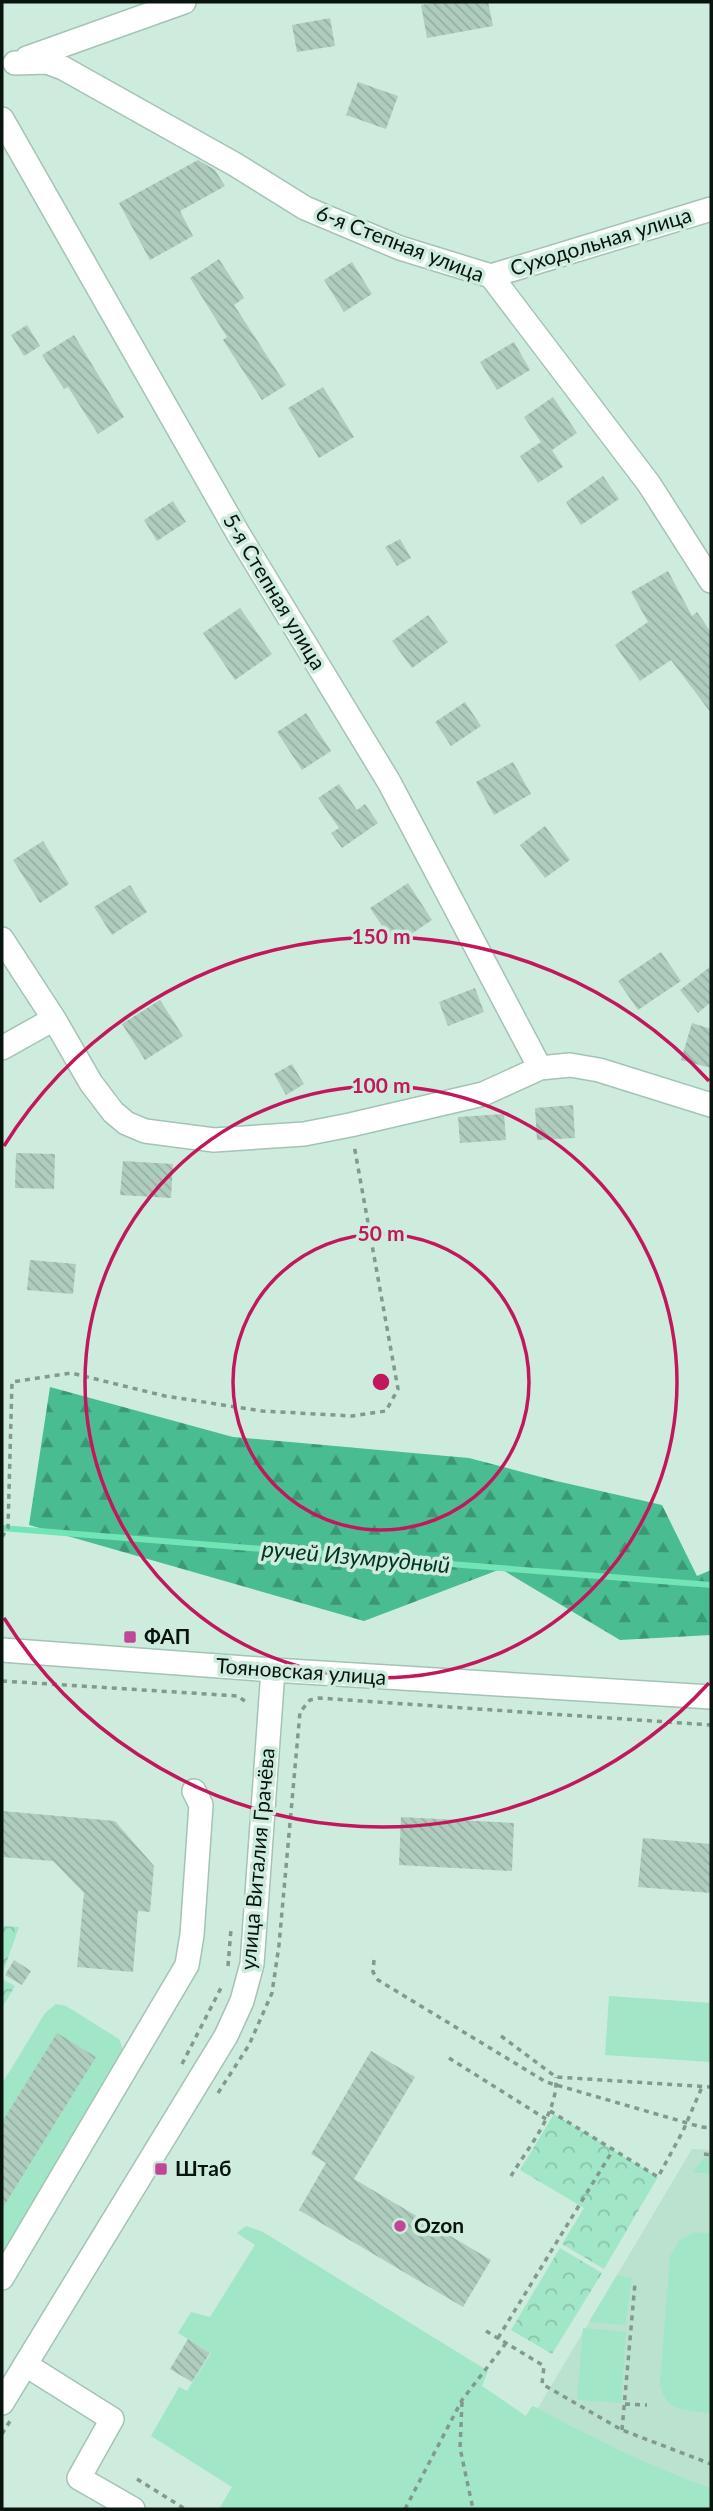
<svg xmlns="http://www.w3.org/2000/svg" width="713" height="2511" font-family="Lato,sans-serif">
<defs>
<pattern id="forest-firs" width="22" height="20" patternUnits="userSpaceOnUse" patternTransform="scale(1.75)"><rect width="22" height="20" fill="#49bd91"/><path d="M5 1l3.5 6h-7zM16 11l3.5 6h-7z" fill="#3b9875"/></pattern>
<pattern id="park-crowns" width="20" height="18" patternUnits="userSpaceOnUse" patternTransform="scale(1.75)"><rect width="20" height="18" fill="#a1e6c6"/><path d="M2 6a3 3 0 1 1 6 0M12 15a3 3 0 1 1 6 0" fill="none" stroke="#89c4a9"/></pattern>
<pattern id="building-back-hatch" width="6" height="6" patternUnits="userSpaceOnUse" patternTransform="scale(1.75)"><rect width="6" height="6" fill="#aecdbe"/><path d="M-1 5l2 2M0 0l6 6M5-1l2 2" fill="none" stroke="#94afa2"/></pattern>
</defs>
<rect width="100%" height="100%" fill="#cdecdd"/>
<!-- built -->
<path fill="#bae2cf" d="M692,2149L711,2150V2488L660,2470L607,2446L538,2408Z"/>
<!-- grass -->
<path fill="#a1e6c6" d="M609,1996L711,2003V2062L605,2055Z
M56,2004L66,2006L119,2039L124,2052L2,2255V2084L45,2013Z
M704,2158H711V2174L693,2172Z
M246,2226L263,2232L488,2371L482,2386L526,2416L532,2406L538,2408C596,2440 648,2466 711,2488V2509H219L232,2487L151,2436L179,2387L187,2391L211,2353L178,2333L191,2312L210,2317L255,2245L237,2233Z
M694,2232L711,2234V2413C687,2411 665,2412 660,2384L670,2256L680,2240Z
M617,2275L632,2278L625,2325L589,2322Z
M583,2328L626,2332L621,2403L577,2400Z"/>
<!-- forest -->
<path fill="url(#forest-firs)" d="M50,1387L233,1437L469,1458L552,1480L662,1505L697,1576L711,1570V1635L620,1640L501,1569L364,1621L29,1525Z"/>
<!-- park -->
<path fill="url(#park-crowns)" d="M2,1926L19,1927L2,1975Z
M2,1979L15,1986L2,2008Z
M554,2114L658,2177L604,2269L562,2244L584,2208L520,2170Z
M560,2248L602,2273L552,2354L511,2330Z"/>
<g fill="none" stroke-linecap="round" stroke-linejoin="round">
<!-- stream -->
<path stroke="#73e4b6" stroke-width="6" d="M2,1528L711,1585"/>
</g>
<!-- building -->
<path fill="url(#building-back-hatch)" d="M437,2H488L493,26L427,38L421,5Z
M330,18L335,46L297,52L292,25Z
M358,82L398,96L386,129L346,115Z
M198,160L215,170L225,186L180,211L193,236L150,260L119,203Z
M219,259L244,298L234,305L286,385L262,400L223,340L227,337L190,278Z
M352,262L372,294L344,312L324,280Z
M27,325L40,346L24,356L11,335Z
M74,335L124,417L98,434L68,387L64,389L42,355Z
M514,342L530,370L497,390L480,362Z
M323,387L354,437L319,458L288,408Z
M553,397L577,433L552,450L563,467L538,483L520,456L541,442L524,417Z
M603,476L619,499L581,525L566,502Z
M173,501L186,522L157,541L144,520Z
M400,539L411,558L397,566L385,547Z
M668,571L692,616L697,612L711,632V713L671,660L640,681L615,645L648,622L631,592Z
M240,608L272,654L235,680L203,633Z
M428,615L448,642L412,668L392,641Z
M465,702L481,726L451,746L435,722Z
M306,713L331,751L302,770L277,732Z
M513,762L531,794L494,815L476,782Z
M339,784L357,810L365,804L378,823L342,848L331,833L339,828L318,798Z
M545,826L570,860L545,878L520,845Z
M43,841L69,884L40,903L13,860Z
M408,883L432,920L395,945L370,908Z
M130,885L147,912L112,935L94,907Z
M661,952L681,981L638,1010L618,981Z
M711,966V1002L698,1013L680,990Z
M475,988L484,1012L448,1026L439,1002Z
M160,1000L183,1036L145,1060L122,1024Z
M692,1023L711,1029V1068L681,1060Z
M292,1064L304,1084L286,1095L274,1074Z
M573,1105L575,1138L537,1140L535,1108Z
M504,1114L506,1140L460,1143L458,1117Z
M16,1153L55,1154L54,1189L15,1188Z
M123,1161L173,1164L171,1198L120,1195Z
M30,1260L76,1264L73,1294L27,1290Z
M2,1811L115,1821L154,1866L150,1912L138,1911L133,1972L77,1967L84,1893L53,1861L2,1857Z
M401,1817L514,1823L512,1871L399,1865Z
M643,1838L711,1844V1893L638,1887Z
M14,1960L31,1971L22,1985L5,1975Z
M57,2033L96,2057L2,2209V2122Z
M371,2051L415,2077L354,2179L491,2260L463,2307L299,2210L326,2163L311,2154Z
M188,2339L210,2353L192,2382L170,2369Z"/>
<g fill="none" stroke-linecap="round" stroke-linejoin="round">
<!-- street casing -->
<g stroke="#a5c3b5" stroke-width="26">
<path id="street" d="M27,58L184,2
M15,63L47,62L63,68L236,165L305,208L400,248L491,276L649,484L711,581
M2,119L239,535L389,782L540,1068
M491,276L711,209
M2,939L54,1019L91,1083L113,1112L126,1123L145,1131L214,1140L304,1134L350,1125L483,1094L540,1068L570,1065L599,1070L711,1105
M2,1048L54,1019
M2,1650L273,1670L711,1697
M2,2278L187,1965L192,1935L201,1805L194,1791
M26,2365L112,2419L79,2478L133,2509
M2,2403L226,2036L242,2001L252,1964L273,1670"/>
</g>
<!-- path -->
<path stroke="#82998e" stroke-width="3.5" stroke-dasharray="5 5" stroke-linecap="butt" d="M2,1537L8,1528L12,1382L71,1373L165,1396L262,1411L352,1416L386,1411L398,1389L354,1145
M2,1681L238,1696L246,1702L248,1705
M374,1960L373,1972L378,1980L546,2082L701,2127L711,2128
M228,1966L231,1929
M501,2036L556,2077L711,2087
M449,2058L546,2119
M182,2064L223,1984
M218,2093L249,2045L272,1993L279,1945L300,1712L310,1700L319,1698L711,1725
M550,2111L658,2177L683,2131L702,2087
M704,2154L711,2155
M511,2176C529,2146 558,2113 556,2077
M486,2331L544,2366L542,2384L622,2430L711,2464
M498,2338L613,2150
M462,2402L460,2448L473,2509
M625,2404L647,2405
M622,2430L635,2283
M2,2434L10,2421
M137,2479L185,2509
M405,2509L462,2400L506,2343"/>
<!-- street -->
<use href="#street" stroke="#fff" stroke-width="23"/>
</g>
<!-- distance rings -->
<g fill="none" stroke="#c2185b" stroke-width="3.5">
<circle cx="381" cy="1382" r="148"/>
<circle cx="381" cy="1382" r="296"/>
<path d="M709 1683A445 445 0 0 1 4 1618M4 1146A445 445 0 0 1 709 1081"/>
</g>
<!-- markers -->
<g fill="#c24696" stroke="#cdecdd" stroke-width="2.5">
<rect x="123" y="1630" width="14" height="14" rx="3.5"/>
<rect x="154" y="2162" width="14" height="14" rx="3.5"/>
<circle cx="400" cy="2226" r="7"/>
</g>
<g text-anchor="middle" stroke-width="7" stroke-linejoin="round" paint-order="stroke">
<!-- street labels -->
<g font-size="21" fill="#09140f" stroke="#cdecdd">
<text transform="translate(601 242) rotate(-17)" y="7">Суходольная улица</text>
<text transform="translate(400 244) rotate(21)" y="7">6-я Степная улица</text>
<text transform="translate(274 592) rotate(59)" y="7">5-я Степная улица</text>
<text transform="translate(301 1672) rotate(4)" y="7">Тояновская улица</text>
<text transform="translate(258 1859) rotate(-85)" y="7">улица Виталия Грачёва</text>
</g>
<!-- poi labels -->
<g font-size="21" font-weight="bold" fill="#09140f" stroke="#cdecdd" text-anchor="start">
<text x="144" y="1644">ФАП</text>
<text x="175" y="2176">Штаб</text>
<text x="414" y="2233">Ozon</text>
</g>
<!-- water labels -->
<g font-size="23" font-style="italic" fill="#003523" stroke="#cdecdd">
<text transform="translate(356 1557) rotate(5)" y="8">ручей Изумрудный</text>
</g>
</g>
<circle cx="381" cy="1382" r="10" fill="#c2185b" stroke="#cdecdd" stroke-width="3.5"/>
<g font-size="21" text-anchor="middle" font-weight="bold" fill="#c2185b" stroke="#cdecdd" stroke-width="7" stroke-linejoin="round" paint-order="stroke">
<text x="381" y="944">150 m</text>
<text x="381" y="1093">100 m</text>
<text x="381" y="1241">50 m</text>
</g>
<!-- border -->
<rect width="713" height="2511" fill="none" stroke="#09140f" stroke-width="7"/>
</svg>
